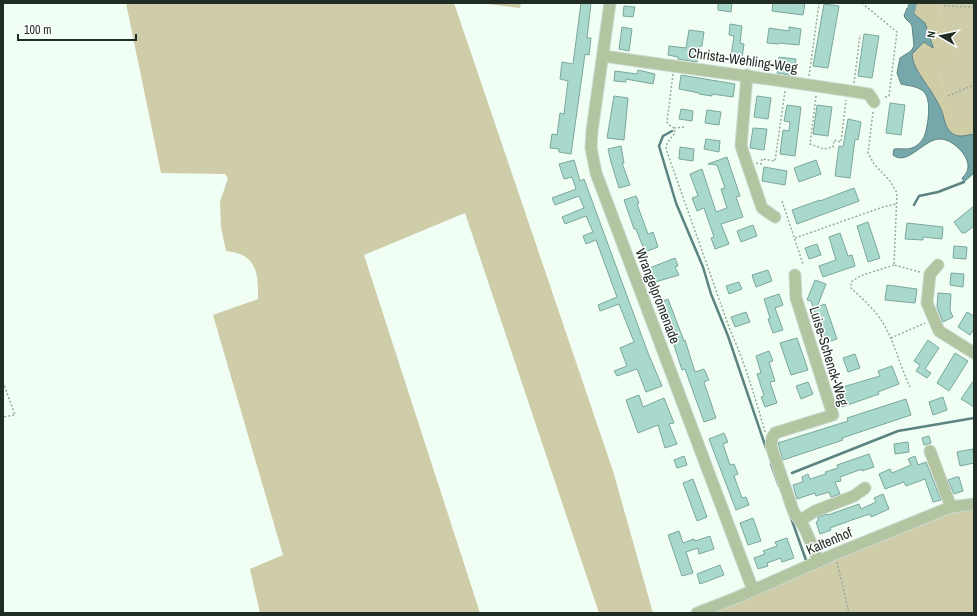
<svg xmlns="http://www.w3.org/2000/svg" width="977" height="616" font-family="'Archivo Narrow',sans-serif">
<rect width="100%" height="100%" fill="#f0fef3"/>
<!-- green -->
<path fill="#cecca9" d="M126,3H454L613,471L653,613H599L465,213L364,255L480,613H260L250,569L283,555L213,315L258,299C258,285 259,267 247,258C241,253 232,252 226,251L221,227L220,202L228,178L225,174L161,173Z
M479,3H521L520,8Z
M937,3H974V119L955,127L938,69L941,18Z
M974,509V613H706L841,555L951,512Z"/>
<!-- forest -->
<path fill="#cfcda5" d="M908,3H937L951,58L938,69L955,126L974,119V134C967,135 959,138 953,134C944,128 945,118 941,109C937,101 932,92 927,85C919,73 913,69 912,54L924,42L933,47L925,23L907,8Z"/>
<!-- water -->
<path fill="#76a7ab" stroke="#5c8282" d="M907,8L925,23L933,47V48L924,42L912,54C913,67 920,74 926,84C932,92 937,101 941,109C945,118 944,128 953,134C959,138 967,135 974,134V173L964,182L962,178C965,175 968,172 968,167C969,155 952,139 940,139C925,138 907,167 893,155L894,149C902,148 908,151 916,146C919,144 922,141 924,137C928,127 932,100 924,92C918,86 909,86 901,84L897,73L900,58L911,51L914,46L912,26C910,21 906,21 904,16Z"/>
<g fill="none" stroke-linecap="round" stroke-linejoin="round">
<!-- stream -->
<path stroke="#5c8282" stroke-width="2.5" d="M672,131L663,136L659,146L676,203L703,267L711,294L728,336L766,448
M914,205L919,196L938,192L964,182
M771,464L779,486
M792,473L898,431L974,418
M790,515L806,560"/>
<!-- canal -->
<path stroke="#76a7ab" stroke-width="8" d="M911,11L913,3"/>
</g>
<!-- building -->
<path fill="#a9d9cd" stroke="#7ba79d" d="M581,3H591L587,38H591L589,55L585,54L571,154L559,152V149L550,148L552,134L557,135L560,113L564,114L568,81L560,79L562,62L573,64Z
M718,3H732L731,12L718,10Z
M773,3H805L803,15L772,11Z
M824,4L839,6L828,68L813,66Z
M624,6L635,7L633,17L623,16Z
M730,24L742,26L740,43L744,44L742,58L731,56L734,36L729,35Z
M622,27L632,29L629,51L619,49Z
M789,27L801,29L799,45L779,43V44L767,43L769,28L789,31Z
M689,30L704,32L702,46H700L697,62L678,59V57L668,55L669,46L686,48Z
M864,34L879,36L872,78L858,76Z
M779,57L796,59L794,76L777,73Z
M638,70L655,74L653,84L626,79V82L614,81L615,71L637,74Z
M681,75L735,84L733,97L712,94V96L699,94V93L679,89Z
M614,96L628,98L624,140L607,138Z
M757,96L771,98L768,119L754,117Z
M890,103L905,105L901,135L886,133Z
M787,105L801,107L795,156L780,154L783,130L789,131L790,122L784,121Z
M817,105L832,107L828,136L813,134Z
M681,109L693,111L692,121L679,119Z
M707,110L721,112L719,125L705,123Z
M848,119L861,122L858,140L855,139L850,178L835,176L839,146L843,147Z
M753,128L767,129L764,150L750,148Z
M706,139L720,141L719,152L704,149Z
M621,146L624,163H622L630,185L619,188L611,162L608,149Z
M680,147L694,149L693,161L679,159Z
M727,157L740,196L736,197L743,217L721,224L729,244L715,249L711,238L714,237L704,208L697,211L692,198L698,196L690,174L702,169L716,212L727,208L721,189L725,188L717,165L708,164Z
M574,160L580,181L584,179L648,353L662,386L646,392L637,369L617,376L614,371L627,366L620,348L634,342L619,304L600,311L598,305L617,297L596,240L586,244L583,236L593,232L586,216L565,224L562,217L584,208L579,196L555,205L552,198L576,189L572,177L564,179L559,164Z
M816,160L821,174L799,182L794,168Z
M764,167L787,171L785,185L762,181Z
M854,188L859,201L797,224L792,210L820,200V201Z
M636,196L639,203L637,204L648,234L653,232L658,247L645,252L636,229H634L624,200Z
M974,206V226L965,233H962L954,222Z
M868,222L880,258L868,262L857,226Z
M907,223L943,227L942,239L923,237V240L905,239Z
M753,225L757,236L741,242L737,231Z
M840,233L848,256L852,255L855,266L823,277L819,266L836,260L829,237Z
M817,244L821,255L809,259L805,248Z
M954,246L967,247L966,259L953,258Z
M675,258L678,266L675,267L679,275L652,283L647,269Z
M768,270L772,281L756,287L752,275Z
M951,273L964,274L963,287L950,285Z
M815,280L826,284L817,307L825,304L837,339L825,343L811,301L807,300Z
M739,282L742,289L729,294L726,286Z
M887,285L917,289L915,303L885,300Z
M938,293L951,294L950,310L953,317L943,322L937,307Z
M779,294L783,305L775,308L783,330L773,333L768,319L770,318L764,299Z
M668,299L684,341L685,340L695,372L704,369L709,380L704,382L716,418L704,422L685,369L682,370L672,339H671L658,303Z
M746,312L750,322L735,327L731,317Z
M967,312L974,316V329L970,335L958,327Z
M797,338L808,370L791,375L780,343Z
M928,340L939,348L925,369L931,373L927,378L916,371L920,365L914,361Z
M769,351L773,361L769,362L775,381L770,382L777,403L765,407L761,397L764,396L757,374L761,373L756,356Z
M955,353L968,361L949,391L937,383Z
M855,354L860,368L848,372L843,358Z
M892,366L899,384L878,392L879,394L842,407L836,389L880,376L878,371Z
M974,380V407L961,399Z
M808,382L813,394L801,399L796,386Z
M639,395L643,407L664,398L674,423L669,424L677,444L665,448L658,425L638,433L626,400Z
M943,397L947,410L933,415L929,402Z
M906,399L911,415L842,438L843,440L783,460L778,443L848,421L847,418Z
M724,433L728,442L723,444L730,465L734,464L738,474L734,476L742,498L746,497L749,505L736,510L709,439Z
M929,436L931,443L924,445L922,438Z
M908,442L909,452L895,454L894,444Z
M973,449L974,463L960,466L957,452Z
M869,454L874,467L862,471V469L840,477L841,481L835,482L840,494L831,497L829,492L816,496L815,493L797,499L793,485L803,482L802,477L808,474L810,479L826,474L825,472L838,468L837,465Z
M684,456L687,465L677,468L674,460Z
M915,456L918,465L926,462L941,500L933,502L925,479L906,486L904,482L885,489L879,474L890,469L892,473L911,465L908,459Z
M956,477H959L963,491L954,494L948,480Z
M693,479L707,517L697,521L683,483Z
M883,494L889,509L871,517L870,514L852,520L830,528L831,530L820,534L816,522L818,521V517L827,514L828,515L859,504L861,509L876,502L874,498Z
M753,518L761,541L748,545L740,523Z
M679,531L683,543L694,539L695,541L710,536L714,549L699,554L698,548L686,552L693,573L682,576L668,535Z
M787,538L794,558L782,562L781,558L767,563L768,566L758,569L754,558L765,554L763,551L777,546L775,542Z
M720,565L724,575L700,584L697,574Z"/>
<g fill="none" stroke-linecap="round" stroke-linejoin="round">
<!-- minor casing -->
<g stroke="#cbd8ce" stroke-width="13">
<path id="minor" d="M610,3L592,131L591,148L596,173L753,590
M603,56C692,69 780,80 869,94L874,102
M747,75L741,146L762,208L775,217
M938,265L930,274L927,303L939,331L974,353
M795,275L796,298L833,415L775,433L772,438L771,446L794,513C806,526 811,544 818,561
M930,451L951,507
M801,520L815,511L854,496L865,488
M697,613L738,597L835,554L951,507L974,504"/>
</g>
<!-- path -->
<path stroke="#9ba99f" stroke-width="1.5" stroke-dasharray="2 2" stroke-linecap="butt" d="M862,3L897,32L889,96L883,98
M944,6L974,7
M673,74L667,122L669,125L674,128
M809,76L819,4
M854,83L860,35
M816,96L810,144L824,149L833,147L834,140L841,142L846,100
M948,96L974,85
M873,112L868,153L874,164L890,181L897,193L894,265L920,272
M684,127L674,128L675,133L667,143L666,149L730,330C745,363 755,397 765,432
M756,163L761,164L762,159L775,161L785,91
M782,201L803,264
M795,238L883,207L896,204
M894,265L860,276L851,282V288C862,298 876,311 883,323C895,343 900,366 910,387
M891,338L925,323
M3,382L15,415L3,417
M837,562L849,613"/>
<!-- minor -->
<use href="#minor" stroke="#b3c4a1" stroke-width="11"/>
</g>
<g text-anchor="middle" stroke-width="3" stroke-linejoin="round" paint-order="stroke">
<!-- street labels -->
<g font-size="14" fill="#202d24" stroke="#fff">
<text transform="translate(743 60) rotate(8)" y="5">Christa-Wehling-Weg</text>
<text transform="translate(658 296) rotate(69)" y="5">Wrangelpromenade</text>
<text transform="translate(829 356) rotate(73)" y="5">Luise-Schenck-Weg</text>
<text transform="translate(829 541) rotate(-23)" y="5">Kaltenhof</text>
</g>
</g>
<!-- border -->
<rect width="977" height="616" fill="none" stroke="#202d24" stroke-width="8"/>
<!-- north arrow -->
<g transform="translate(941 36) rotate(279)" stroke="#ffffff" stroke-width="3" paint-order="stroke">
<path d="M0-3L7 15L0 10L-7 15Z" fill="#202d24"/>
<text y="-6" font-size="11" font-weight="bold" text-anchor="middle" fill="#202d24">N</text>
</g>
<!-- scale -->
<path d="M18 34v6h118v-6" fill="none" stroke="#202d24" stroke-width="2"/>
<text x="24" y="34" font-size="12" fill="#202d24" stroke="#ffffff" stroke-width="3" paint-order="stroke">100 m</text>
</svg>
